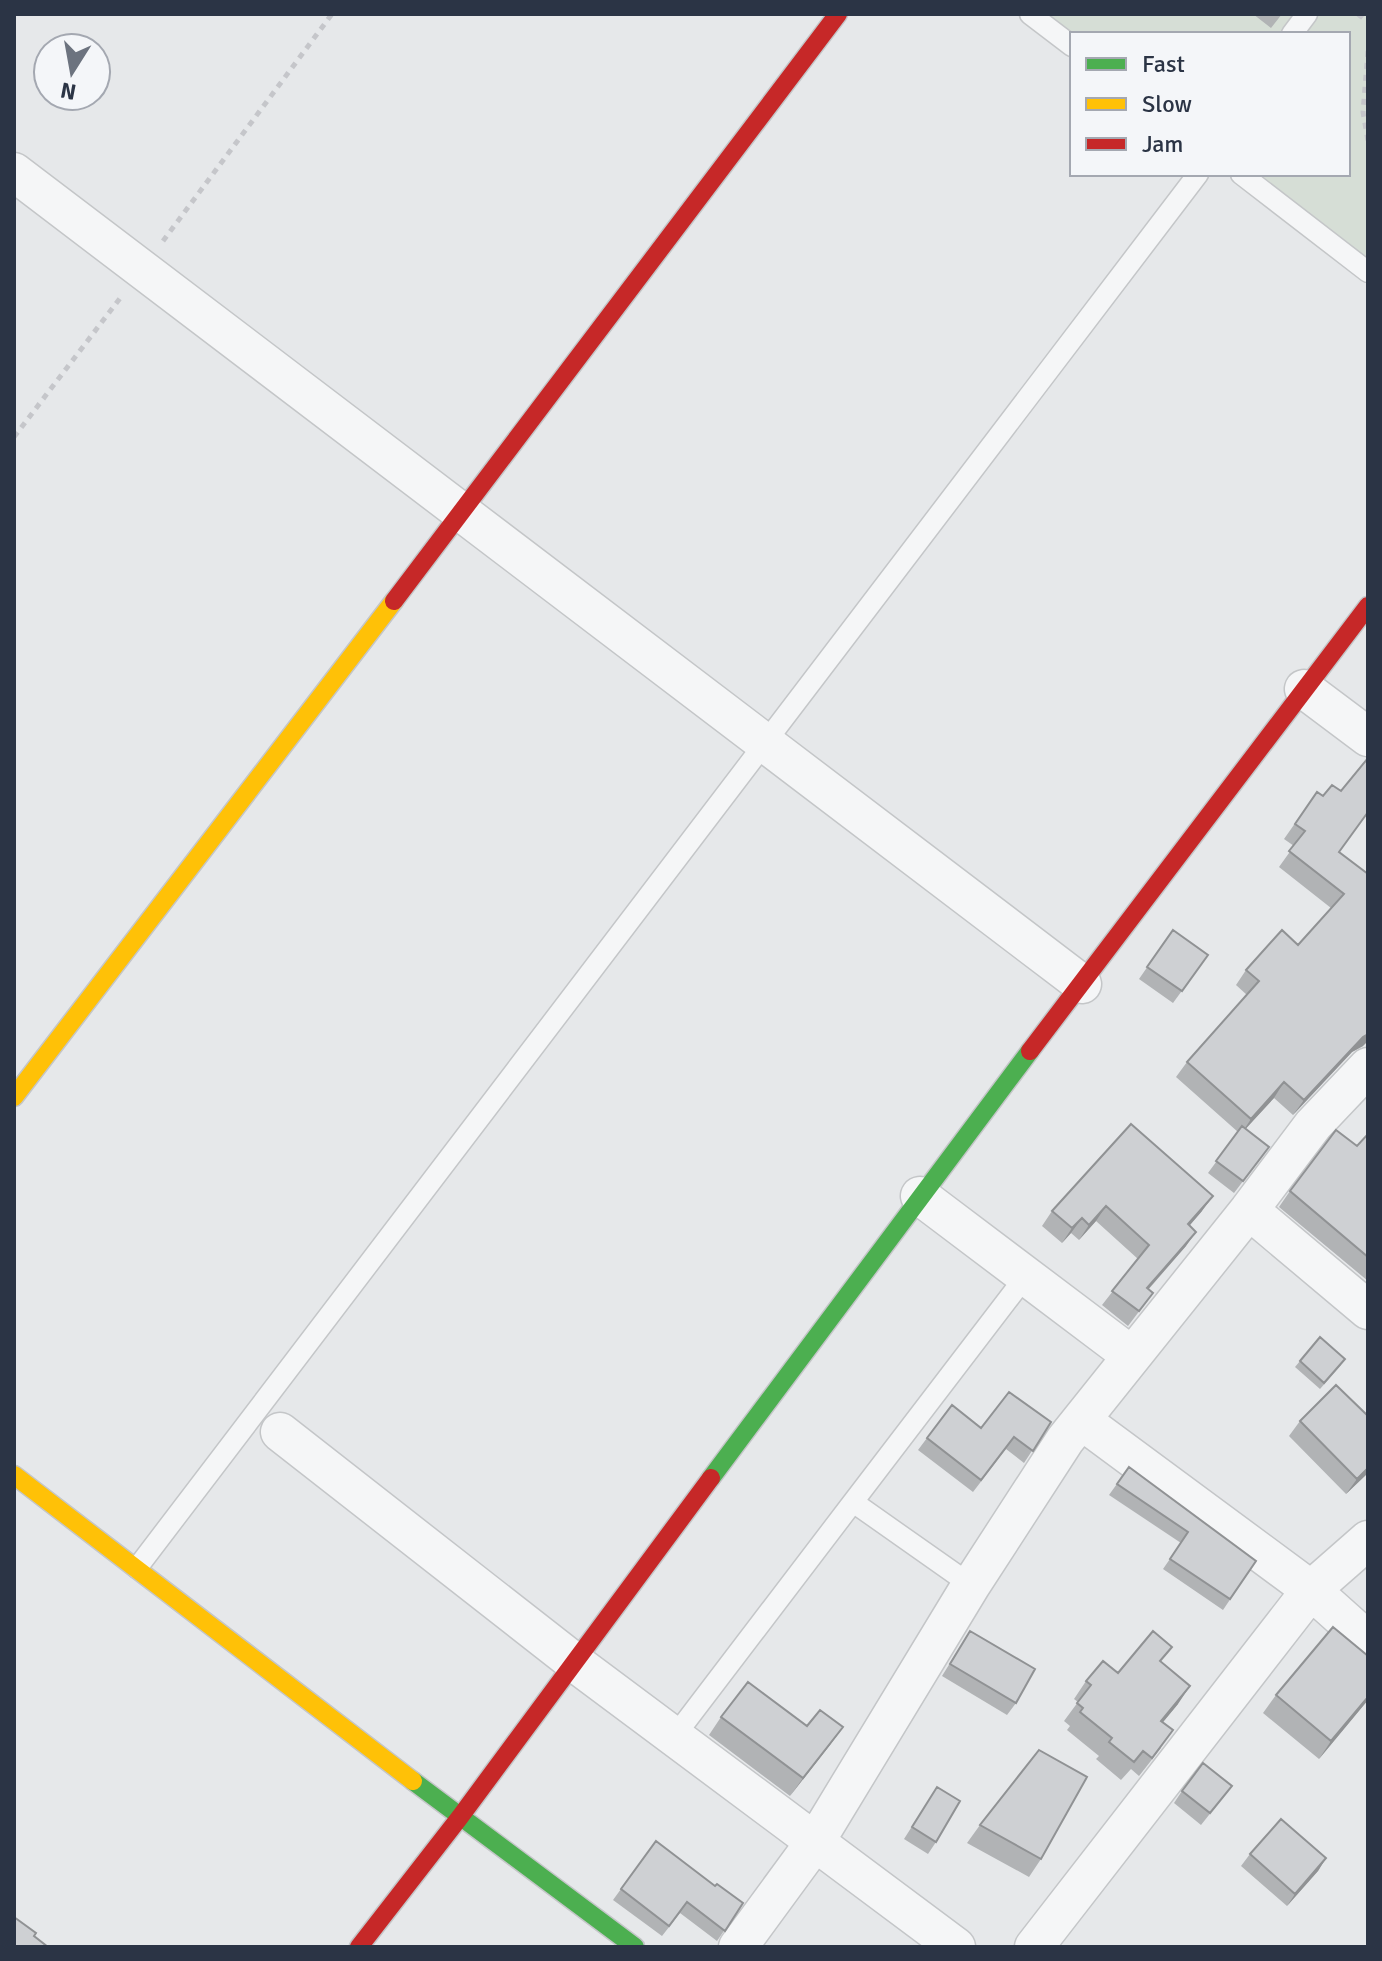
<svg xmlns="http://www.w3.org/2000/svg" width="1382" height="1961" font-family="Signika,sans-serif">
<rect width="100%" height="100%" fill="#e6e8ea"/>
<!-- green -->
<path fill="#d6ded6" d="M1034,14H1368V264L1247,174H1348V34H1072Z"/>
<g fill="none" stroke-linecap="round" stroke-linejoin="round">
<!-- lane casing -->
<g stroke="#c4c6c8" stroke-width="23">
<path id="lane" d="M1030,14L1072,46
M1292,34L1307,14
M1241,174L1368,272
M137,1568L1198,174
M971,1585L853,1502L1025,1277
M674,1737L853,1502"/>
</g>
<!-- street casing -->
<g stroke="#c4c6c8" stroke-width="41">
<path id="street" d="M14,172L1082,984
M1304,689L1368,737
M920,1196L1132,1356
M1249,1210L1368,1310
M1081,1420L1311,1590L1368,1641
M280,1432L574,1662L956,1947
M738,1947L815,1842L971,1585L1065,1440L1249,1210L1313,1125L1368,1067
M1034,1947L1311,1590L1368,1540"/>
</g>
<!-- fast casing -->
<g stroke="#c4c6c8" stroke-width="21">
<path id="fast" d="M711,1478L1030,1051
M413,1781L635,1947"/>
</g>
<!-- slow casing -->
<g stroke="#c4c6c8" stroke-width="21">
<path id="slow" d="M14,1097L394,601
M14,1475L413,1781"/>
</g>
<!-- jam casing -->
<g stroke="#c4c6c8" stroke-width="21">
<path id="jam" d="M394,601L838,14
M1030,1051L1368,606
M359,1947L460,1817L711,1478"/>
</g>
<!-- path -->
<path stroke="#c5c6ca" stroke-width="5" stroke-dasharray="6 6" stroke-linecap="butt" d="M1358,14L1368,22
M1368,51L1363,112L1368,141
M163,241L332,14
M14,437L121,297"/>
<!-- lane -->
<use href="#lane" stroke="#f5f6f7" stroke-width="20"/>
<!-- street -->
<use href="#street" stroke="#f5f6f7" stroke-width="38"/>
<!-- fast -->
<use href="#fast" stroke="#4caf50" stroke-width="18"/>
<!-- slow -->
<use href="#slow" stroke="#ffc107" stroke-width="18"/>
<!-- jam -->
<use href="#jam" stroke="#c62828" stroke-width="18"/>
</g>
<!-- wall -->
<path fill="#b1b3b5" d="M1253,14H1282L1271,28Z
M1317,792L1339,852L1363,1046L1352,1052L1293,1115L1274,1098L1245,1129L1269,1147L1234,1193L1208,1173L1238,1132L1176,1077L1187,1062L1247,995L1236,985L1246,970L1298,945L1331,908L1279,867L1294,846L1284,839Z
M1173,930L1208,955L1173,1003L1139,979Z
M1131,1124L1202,1211L1189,1226L1186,1246L1148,1290L1153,1293L1128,1326L1102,1305L1138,1259L1096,1221L1079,1240L1071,1233L1062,1243L1042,1226L1052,1211Z
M1368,1134V1281L1279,1207L1290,1191L1357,1146Z
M1300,1361L1341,1365L1320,1389L1295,1367Z
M1300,1421L1368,1473L1346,1494L1289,1436Z
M1051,1422L1024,1463L1006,1449L973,1492L918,1450L927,1438L981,1428Z
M1129,1467L1256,1561L1223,1610L1163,1569L1181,1543L1109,1495Z
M970,1631L1016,1703L1007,1715L942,1676Z
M1368,1656V1700L1319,1759L1263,1713L1276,1695Z
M1161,1662L1178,1704L1163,1722L1161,1748L1139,1776L1131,1769L1121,1780L1096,1759L1099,1756L1067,1730L1070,1726L1064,1721L1078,1702L1074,1699L1086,1681Z
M721,1717L807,1726L843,1727L790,1796L709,1735Z
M1232,1786L1201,1825L1174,1803L1182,1791Z
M937,1787L936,1842L928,1854L904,1839Z
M980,1825L1041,1859L1029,1877L967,1843Z
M656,1841L715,1886L743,1903L717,1941L680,1913L662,1936L613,1900Z
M1250,1854L1326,1858L1318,1871L1287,1906L1241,1866Z"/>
<!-- shaded-wall -->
<path fill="#909294" d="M1368,1034V1041L1363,1046L1352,1052L1293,1115L1304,1100L1363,1037Z
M1284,1082L1274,1098L1241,1134L1251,1119Z
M1213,1196L1202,1211L1178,1239L1188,1224Z
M1106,1206L1096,1221L1079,1240L1089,1225Z
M1082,1218L1071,1233L1062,1243L1072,1228Z
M1196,1232L1186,1246L1136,1303L1147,1288Z
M1368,1468V1473L1346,1494L1357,1479Z
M1190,1686L1178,1704L1149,1739L1161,1721Z
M1368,1697V1700L1319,1759L1331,1741Z
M843,1727L830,1745L790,1796L803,1778Z
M1326,1858L1318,1871L1287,1906L1295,1894Z"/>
<!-- building -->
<path fill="#ced0d3" stroke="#909294" stroke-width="2" d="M1368,758V812L1339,852L1368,874V1034L1363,1037L1304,1100L1284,1082L1251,1119L1187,1062L1259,981L1246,970L1282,930L1298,945L1344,894L1289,851L1305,831L1295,824L1317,792L1323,796L1332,785L1341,791Z
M1173,930L1208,955L1182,991L1147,967Z
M1131,1124L1213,1196L1188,1224L1196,1232L1147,1288L1153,1293L1139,1311L1112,1291L1149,1245L1106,1206L1089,1225L1082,1218L1072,1228L1052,1211Z
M1242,1126L1269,1147L1243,1181L1216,1161Z
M1336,1130L1357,1146L1368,1134V1257L1290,1191Z
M1320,1337L1345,1359L1324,1383L1300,1361Z
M1336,1385L1368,1416V1468L1357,1479L1300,1421Z
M1009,1392L1051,1422L1033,1451L1014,1437L981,1480L927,1438L952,1405L981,1428Z
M1129,1467L1256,1561L1230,1599L1170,1559L1188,1532L1117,1484Z
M1333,1627L1368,1656V1697L1331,1741L1276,1695Z
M970,1631L1035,1669L1016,1703L950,1664Z
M1153,1631L1172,1647L1160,1661L1190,1686L1161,1721L1173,1730L1152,1758L1143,1751L1134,1762L1109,1742L1112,1738L1080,1712L1083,1708L1077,1703L1091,1685L1086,1681L1103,1661L1118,1673Z
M748,1682L807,1726L820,1710L843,1727L803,1778L721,1717Z
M1039,1750L1087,1777L1041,1859L980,1825Z
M1203,1763L1232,1786L1210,1813L1182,1791Z
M937,1787L960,1801L936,1842L912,1827Z
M1281,1819L1326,1858L1295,1894L1250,1854Z
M656,1841L715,1886L717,1884L743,1903L725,1931L687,1902L669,1926L621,1889Z
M14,1917L36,1933L34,1936L48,1947H14Z"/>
<!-- border -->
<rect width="1382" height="1961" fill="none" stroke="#2b3445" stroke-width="32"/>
<!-- legend -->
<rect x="1070" y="32" width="280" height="144" fill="#f4f6f9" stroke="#a4a8b1" stroke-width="2"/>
<rect x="1086" y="58" width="40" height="12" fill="#4caf50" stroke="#a4a8b1" stroke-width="2"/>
<text x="1142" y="72" font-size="24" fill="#2b3445">Fast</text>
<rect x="1086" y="98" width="40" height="12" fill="#ffc107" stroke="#a4a8b1" stroke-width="2"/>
<text x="1142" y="112" font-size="24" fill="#2b3445">Slow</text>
<rect x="1086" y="138" width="40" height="12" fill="#c62828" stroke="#a4a8b1" stroke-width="2"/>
<text x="1142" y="152" font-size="24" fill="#2b3445">Jam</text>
<!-- north arrow -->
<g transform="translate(72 72) rotate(191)"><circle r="38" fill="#f4f6f9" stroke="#a4a8b1" stroke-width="2"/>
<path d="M0-6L14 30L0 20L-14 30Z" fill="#6c737f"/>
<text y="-12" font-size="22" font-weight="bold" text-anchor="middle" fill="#2b3445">N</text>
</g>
</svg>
